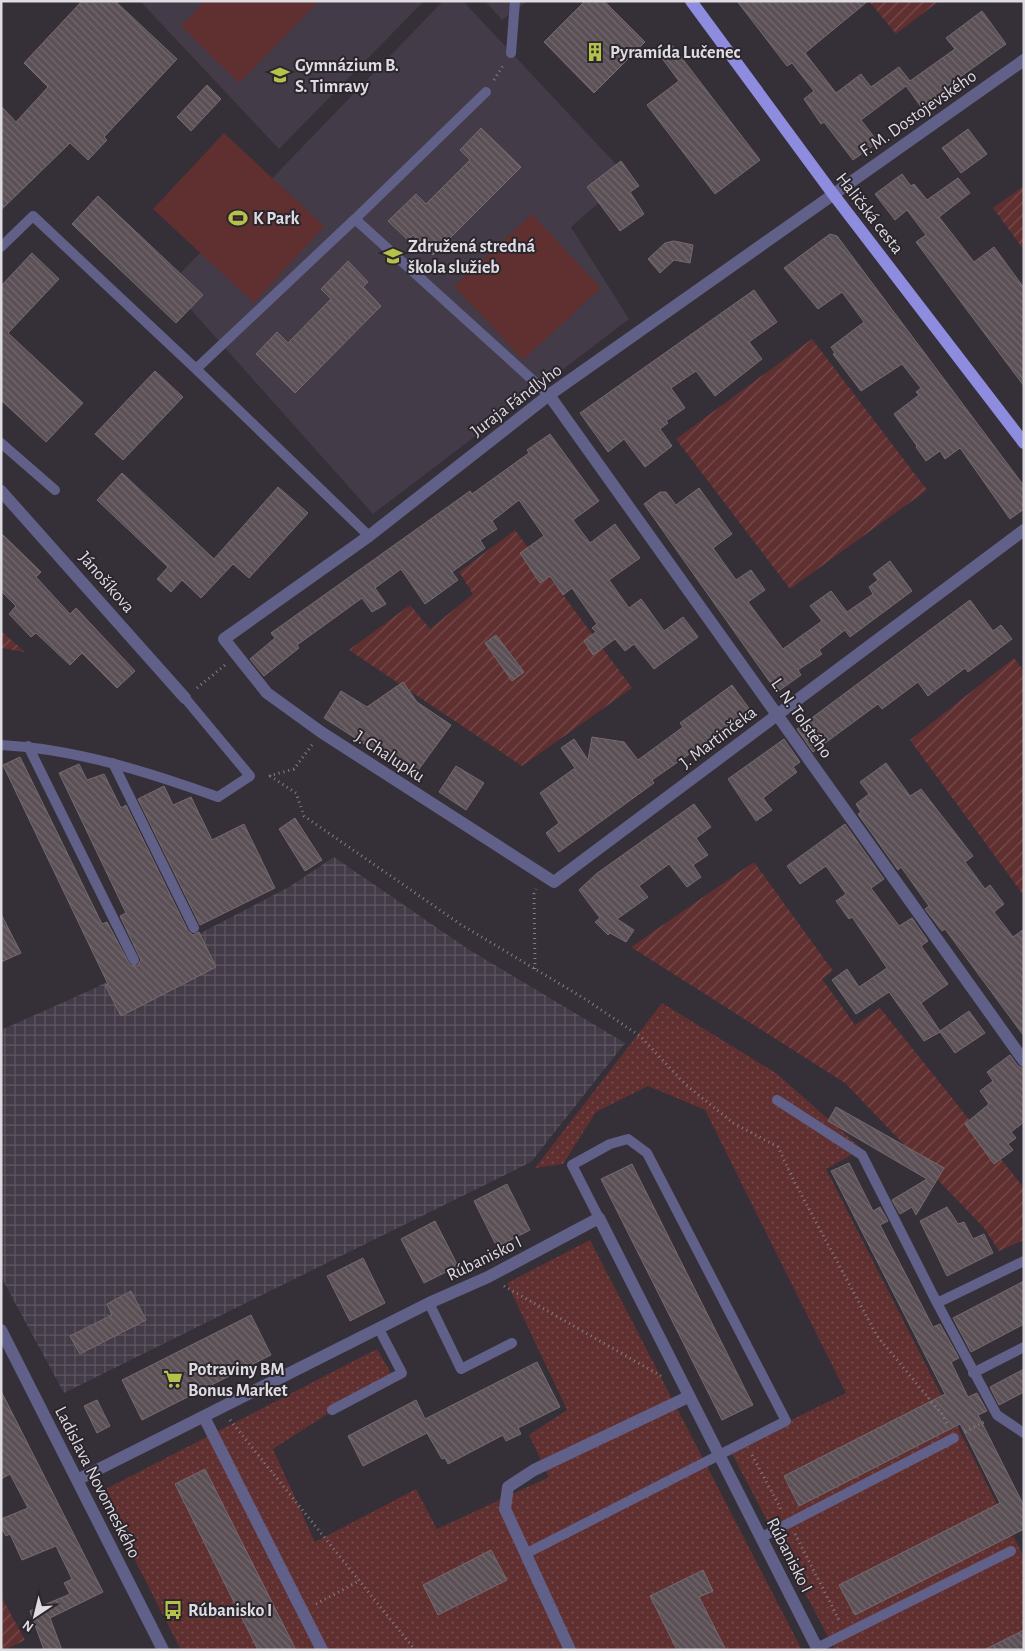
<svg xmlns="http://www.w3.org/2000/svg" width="1025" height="1651" font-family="'Alegreya Sans',sans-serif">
<defs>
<pattern id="industrial-grid" width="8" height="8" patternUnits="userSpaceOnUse" patternTransform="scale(1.25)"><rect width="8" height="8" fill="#433b47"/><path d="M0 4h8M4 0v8" fill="none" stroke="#5e5761"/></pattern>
<pattern id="grass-dots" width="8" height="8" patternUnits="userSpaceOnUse" patternTransform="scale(1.25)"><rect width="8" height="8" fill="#602f30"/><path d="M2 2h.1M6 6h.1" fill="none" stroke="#764d4e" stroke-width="1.8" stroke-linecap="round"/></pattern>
<pattern id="garden-furrows" width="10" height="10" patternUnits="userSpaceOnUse" patternTransform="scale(1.25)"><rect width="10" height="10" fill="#602f30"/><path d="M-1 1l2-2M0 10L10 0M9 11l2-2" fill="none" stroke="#764d4e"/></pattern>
<pattern id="building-back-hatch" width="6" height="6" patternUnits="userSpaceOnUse" patternTransform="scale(1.25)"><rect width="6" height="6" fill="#5b5055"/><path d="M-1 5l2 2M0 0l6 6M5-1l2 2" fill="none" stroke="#72696d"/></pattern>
</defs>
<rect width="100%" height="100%" fill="#352f38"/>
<!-- built -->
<path fill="#433b47" d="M140,1H424L279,149Z
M443,1H463L628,177L571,227L629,319L373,514L169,285Z
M485,1H528L502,20Z"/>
<!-- industrial -->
<path fill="url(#industrial-grid)" d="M334,857L468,949L625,1043L531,1162L64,1393L1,1277V1030L93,989L289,887Z"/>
<!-- grass -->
<path fill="url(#grass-dots)" d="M662,1003L776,1073L862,1149L826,1169L1024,1557V1650H835L730,1450L846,1393L705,1110L648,1086L596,1112L563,1164L535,1168Z
M590,1240L802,1650H181L100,1492L377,1349L391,1373L273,1449L315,1542L416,1489L437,1529L549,1477L529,1435L567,1410L507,1283Z"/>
<!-- garden -->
<path fill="url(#garden-furrows)" d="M869,1H939L896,34Z
M1024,186V250L993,208Z
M812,339L927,490L790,589L676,439Z
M515,530L632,688L522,766L349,650L410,605L430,629L473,594L459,572Z
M1,631L25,652L1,648Z
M1014,658L1024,671V896L910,740Z
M754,862L833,971L822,979L855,1025L880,1008L1024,1188V1240L999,1251L984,1228L845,1083L631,947Z
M1,1596L25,1640L5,1650H1Z"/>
<!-- pitch -->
<path fill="#602f30" d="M205,1H319L239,83L181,26Z
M224,133L324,226L254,303L153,209Z
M532,214L601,288L523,360L454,286Z"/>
<!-- building -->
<path fill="url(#building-back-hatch)" stroke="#756a6f" d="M82,1H115L177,59L104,137L107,140L88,160L70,143L1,210V106L16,122L48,87L24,63Z
M585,1H604L645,42L594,93L544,42Z
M737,1H868L805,53L836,93L861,74L871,87L899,67L910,81L955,49L946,38L982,11L1006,44L945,88L947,90L922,108L906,86L861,120L878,142L853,160L824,122L821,124L804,99L814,91L792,63L787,66Z
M671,44L760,160L715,194L647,105L679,81L658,53Z
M207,85L221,99L191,131L177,117Z
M481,128L521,167L433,255L413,235L408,240L388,221L416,194L426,204L470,160L460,150Z
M968,129L987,154L961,173L942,148Z
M621,161L639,186L630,192L644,214L620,231L587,187Z
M902,174L911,186L914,184L927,200L958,178L970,193L939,217L974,262L994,247L1024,288V386L916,242L926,235L907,210L895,220L875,194Z
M98,196L203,295L176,323L72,224Z
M830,234L837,236L1024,486V509L1010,519L960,448L945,459L940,451L926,461L916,447L917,446L894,414L919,395L916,392L921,388L902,364L861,391L833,354L835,353L831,347L864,322L842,292L818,309L784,268Z
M674,241L693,245L690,263L674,260L660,273L648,259L665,243Z
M32,253L59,279L8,333L83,403L46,442L1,400V286Z
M348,261L368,282L363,287L381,306L295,393L256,354L277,332L288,343L331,299L321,289Z
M754,290L777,322L749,342L762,359L715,396L696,371L671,388L685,408L666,421L668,423L660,429L672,446L645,467L624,439L608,452L580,413Z
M155,371L183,397L123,460L95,434Z
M550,434L599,501L573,520L590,543L615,524L640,558L609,580L629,608L641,599L664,631L683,617L698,637L654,669L634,644L625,651L615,639L593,655L584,641L596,632L592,628L597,624L572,588L563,595L550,576L540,583L520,553L544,536L519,500L492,521L497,529L480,540L485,548L452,572L458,580L425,604L401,569L375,588L386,604L372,612L362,598L297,645L299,648L264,676L250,659L275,638L271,633L470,491L472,494L529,453L527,450Z
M122,473L214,559L278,487L308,513L249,578L233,564L201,598L182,580L171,592L157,579L168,567L97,500Z
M699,488L732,534L713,548L736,580L751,570L765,590L748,602L783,649L822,621L810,606L831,591L847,612L873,594L869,587L878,580L873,574L890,561L912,591L850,637L845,630L819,650L822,654L798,670L801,675L777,692L644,504L660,492H666L676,505Z
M1,533L41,572L36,577L70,614L76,608L135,671L117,688L82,653L70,665L36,633L31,637L9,614L16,606L1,591Z
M970,600L993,631L1001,625L1012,639L968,672L965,668L928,696L918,682L882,709L878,704L813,752L797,729Z
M496,635L524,672L512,681L485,643Z
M403,682L417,702L451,725L414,776L324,718L341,691L367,707Z
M732,685L751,711L652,780L654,783L559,852L546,833L559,823L540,793L575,768L561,748L574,739L588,760L592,737L624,742L638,760L683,727L680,723Z
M784,739L800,762L793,767L797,772L763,798L772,810L756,821L728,779Z
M20,757L102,924L107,922L130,965L137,966L141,960L120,916L126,913L59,773L79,764L87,780L104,774L121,808L126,805L188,931L193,935L199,932L216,967L121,1016L105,985L108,984L3,765Z
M886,763L910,796L921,789L973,856L965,862L985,889L990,885L1004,904L994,912L1013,937L1024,929V1036L945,929L942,931L925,909L929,906L901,867L898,870L858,814L861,812L856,804L869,794L860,782Z
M456,766L484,783L466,810L439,792Z
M164,786L173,805L191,797L212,840L244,824L275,888L200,925L138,799Z
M694,804L711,827L696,838L708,855L693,865L701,877L687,887L669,864L639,886L648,897L617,919L634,930L626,942L610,933L608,935L595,922L600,918L579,890L596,874Z
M295,818L322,860L305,871L279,829Z
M845,824L884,879L871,888L899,926L912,918L928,941L921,946L948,984L921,1003L940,1031L969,1011L985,1033L955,1053L940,1032L924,1041L889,992L856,1014L832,980L847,969L859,987L887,968L852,917L849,919L836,901L846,894L826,866L800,884L787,866Z
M1,914L21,953L1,962Z
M1010,1055L1018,1066L1024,1069V1122L1011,1132L1016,1138L1008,1144L1013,1150L994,1164L965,1124L989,1104L980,1091L993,1081L987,1072Z
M836,1107L944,1168L916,1215L912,1207L900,1214L892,1200L927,1179L828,1121Z
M849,1163L873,1211L880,1207L888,1221L880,1225L933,1327L940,1324L959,1358L951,1362L968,1397L977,1393L987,1411L978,1415L1024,1506V1529L855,1615L839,1585L1000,1503L960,1424L799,1506L784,1476L945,1394L831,1171Z
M632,1164L753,1405L722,1420L601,1179Z
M507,1184L530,1230L497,1247L474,1201Z
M947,1207L958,1224L964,1222L973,1239L984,1234L993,1253L947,1276L920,1221Z
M435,1221L458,1266L424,1283L401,1239Z
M363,1258L385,1303L350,1321L327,1276Z
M1024,1281V1324L971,1352L953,1318Z
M131,1291L146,1320L80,1354L70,1336L112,1315L107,1304Z
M251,1315L271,1355L142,1420L122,1380Z
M537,1362L560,1407L518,1428L521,1434L506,1441L503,1435L448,1464L445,1458L442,1459L427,1433L363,1466L348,1436L416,1400L425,1419Z
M1024,1369V1392L999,1405L990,1387Z
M1,1391L103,1592L50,1618L62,1650H44L30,1611L70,1594L64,1583L72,1579L56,1546L22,1560L10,1534L6,1536L1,1527V1519L28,1508L10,1474L1,1479Z
M97,1400L110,1426L97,1433L84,1406Z
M205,1469L296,1650H258L175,1484Z
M491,1550L507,1580L438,1615L423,1585Z
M703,1570L713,1591L699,1597L726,1650H677L650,1596Z
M1024,1630V1650H984Z"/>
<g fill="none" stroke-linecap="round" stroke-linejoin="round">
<!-- path -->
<path stroke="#837e85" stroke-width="3" stroke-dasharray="1 4" stroke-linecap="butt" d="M494,80L504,64
M197,688L225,665
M269,776L294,769L312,745
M270,776L296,793L304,816L460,924L585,999L640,1036L685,1084L733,1123L778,1147L794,1181L877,1336L942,1414L948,1426
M535,969L534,894L536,889
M504,1286L661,1376
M230,1420L415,1650
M965,1432L986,1421
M752,1455L782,1511
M795,1534L840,1622
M316,1604L359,1581"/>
<!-- lane -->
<path stroke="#606089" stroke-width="10" d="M511,53L515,1
M486,92L355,219L549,395
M1,247L33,216L196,369L369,536
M196,369L355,219
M1,443L55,490
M1,745C76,749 148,772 218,797L250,776L185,698
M28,746L134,960
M113,763L194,928
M777,1100L862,1155L937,1303
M1024,1261L937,1303L997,1415L1024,1433
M429,1303L461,1369L512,1343
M973,1373L1024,1347
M332,1410L402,1373L379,1329
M762,1537L954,1438
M527,1553L786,1421L647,1153L628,1139L610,1144L572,1165L599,1218
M817,1648L1011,1551"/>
<!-- street -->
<path stroke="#606089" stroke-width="12" d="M1024,60L549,395L369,536L224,639L267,693L321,732L554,882L1024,530
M549,395L1024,1061
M1,491L185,698
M1,1330L163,1650
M204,1417L322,1650
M77,1480L429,1303L488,1277L599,1218L818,1650
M570,1650L505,1509L508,1487L534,1470L688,1397"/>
<!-- primary -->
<path stroke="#8d8cdf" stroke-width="12" d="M691,1L833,194L1024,443"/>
</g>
<!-- icons -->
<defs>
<g id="building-bare" transform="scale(1.5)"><path d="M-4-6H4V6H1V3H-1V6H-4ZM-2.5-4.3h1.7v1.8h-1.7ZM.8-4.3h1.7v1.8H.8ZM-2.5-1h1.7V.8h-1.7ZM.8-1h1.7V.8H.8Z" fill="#b4c24a" stroke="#2b262e" stroke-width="2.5" paint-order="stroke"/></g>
<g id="school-bare" transform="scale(1.5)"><path d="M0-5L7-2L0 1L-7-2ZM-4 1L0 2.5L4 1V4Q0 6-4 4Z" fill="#b4c24a" stroke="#2b262e" stroke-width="2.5" paint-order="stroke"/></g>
<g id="stadium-bare" transform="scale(1.5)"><path d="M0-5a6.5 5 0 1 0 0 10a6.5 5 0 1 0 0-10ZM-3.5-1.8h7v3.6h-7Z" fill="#b4c24a" stroke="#2b262e" stroke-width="2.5" paint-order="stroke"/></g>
<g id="university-bare" transform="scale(1.5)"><path d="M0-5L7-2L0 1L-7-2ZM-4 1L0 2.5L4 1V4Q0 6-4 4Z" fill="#b4c24a" stroke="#2b262e" stroke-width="2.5" paint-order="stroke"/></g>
<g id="supermarket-bare" transform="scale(1.5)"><path d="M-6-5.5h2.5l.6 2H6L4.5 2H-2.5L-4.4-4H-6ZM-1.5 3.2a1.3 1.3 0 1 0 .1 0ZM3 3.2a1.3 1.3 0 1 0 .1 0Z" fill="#b4c24a" stroke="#2b262e" stroke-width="2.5" paint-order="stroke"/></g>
<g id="bus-bare" transform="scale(1.5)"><path d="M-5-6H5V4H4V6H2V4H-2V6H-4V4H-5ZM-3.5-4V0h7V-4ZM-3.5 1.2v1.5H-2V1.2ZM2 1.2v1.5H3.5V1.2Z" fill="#b4c24a" stroke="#2b262e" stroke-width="2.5" paint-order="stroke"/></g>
</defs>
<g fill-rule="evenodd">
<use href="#building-bare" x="595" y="52"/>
<use href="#school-bare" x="280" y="75"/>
<use href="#stadium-bare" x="238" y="218"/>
<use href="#university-bare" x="393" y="256"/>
<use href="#supermarket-bare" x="173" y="1379"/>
<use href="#bus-bare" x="173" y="1610"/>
</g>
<g text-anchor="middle" stroke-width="4" stroke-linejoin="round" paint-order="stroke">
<!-- poi labels -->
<g font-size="18" font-weight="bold" fill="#dfdce1" stroke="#2b262e" text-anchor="start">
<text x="610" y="58">Pyramída Lučenec</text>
<text x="295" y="71">Gymnázium B.<tspan x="295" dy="21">S. Timravy</tspan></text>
<text x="253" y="224">K Park</text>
<text x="408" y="252">Združená stredná<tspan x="408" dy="21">škola služieb</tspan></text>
<text x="188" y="1375">Potraviny BM<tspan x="188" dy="21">Bonus Market</tspan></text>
<text x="188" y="1616">Rúbanisko I</text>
</g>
<!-- street labels -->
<g font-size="18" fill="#dfdce1" stroke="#2b262e">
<text transform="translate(918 113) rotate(-35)" y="6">F. M. Dostojevského</text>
<text transform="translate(870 213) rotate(52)" y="6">Haličská cesta</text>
<text transform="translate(516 400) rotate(-37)" y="6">Juraja Fándlyho</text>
<text transform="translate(107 582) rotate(49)" y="6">Jánošíkova</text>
<text transform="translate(802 718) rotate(55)" y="6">L. N. Tolstého</text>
<text transform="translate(718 737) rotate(-37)" y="6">J. Martinčeka</text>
<text transform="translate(390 756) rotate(33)" y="6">J. Chalupku</text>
<text transform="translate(484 1258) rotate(-26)" y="6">Rúbanisko I</text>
<text transform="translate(98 1482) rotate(63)" y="6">Ladislava Novomeského</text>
<text transform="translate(790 1555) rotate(63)" y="6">Rúbanisko I</text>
</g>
</g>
<!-- border -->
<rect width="1025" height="1651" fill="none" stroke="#dfdce1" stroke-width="5"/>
<!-- north arrow -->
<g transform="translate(35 1616) rotate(215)" stroke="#2b262e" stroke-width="4" paint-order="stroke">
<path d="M0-4L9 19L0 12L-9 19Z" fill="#dfdce1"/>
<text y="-8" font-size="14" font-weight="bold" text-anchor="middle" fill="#dfdce1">N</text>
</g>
</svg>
